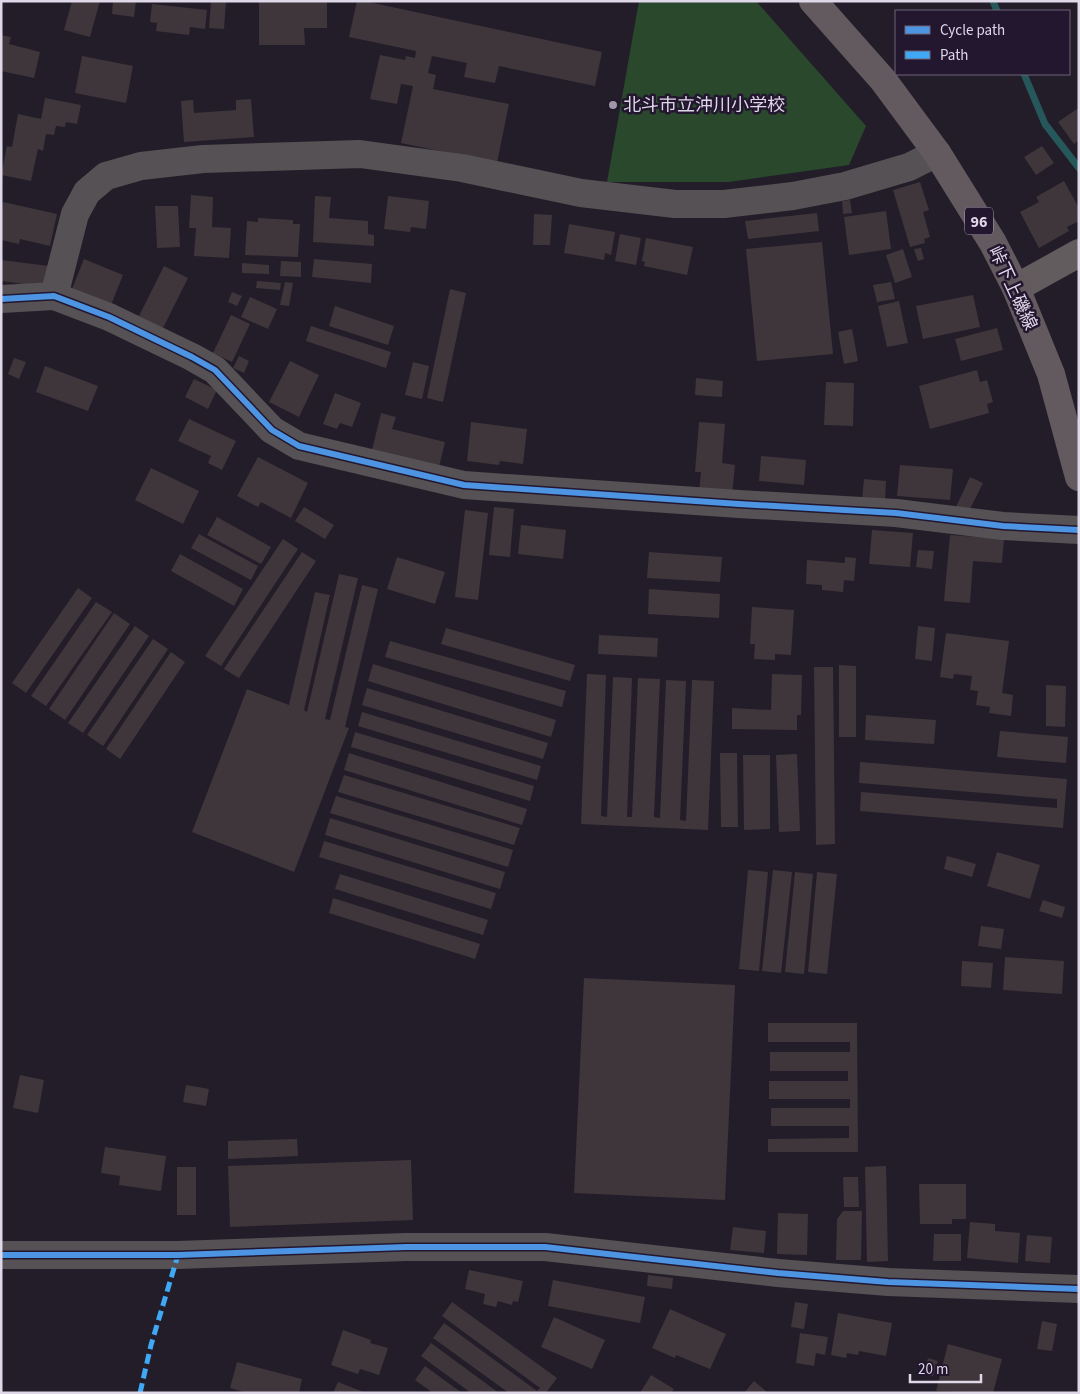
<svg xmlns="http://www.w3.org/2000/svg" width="1080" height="1394" font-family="'Source Sans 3','Noto Sans JP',sans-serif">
<rect width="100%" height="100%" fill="#231d29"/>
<!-- green -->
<path fill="#29482c" d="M639,1H756L866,126L849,165L729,182H607Z"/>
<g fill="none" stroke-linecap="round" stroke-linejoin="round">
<!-- stream -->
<path stroke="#26585b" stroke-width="7" d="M993,1L997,11
M1024,74L1045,124L1079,168"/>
</g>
<!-- building -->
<path fill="#3e363b" d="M72,1H100L90,37L64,30Z
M113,1H136L134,17L112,14Z
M211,1H226L224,29L209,28Z
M259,1H327V28H304L305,45H259Z
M357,1H364L602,52L595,86L499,66L495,83L464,77L467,63L432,56L428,73L436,75L433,89L509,104L497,163L401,143L413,86L401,84L397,104L370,99L380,55L405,60L406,56L415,58L416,51L349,37Z
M152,4L207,10L205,29L190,27L189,35L156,31L157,23L150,22Z
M1,35L11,37L9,44L40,52L34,78L1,71Z
M82,56L133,66L126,103L75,93Z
M45,98L81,105L77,124L66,122L65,127L56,126L54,135L46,134L43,151L38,149L31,181L1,175L7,146L12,147L18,114L41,119Z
M251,99L254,137L184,142L181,101L193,100L194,113L236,110V100Z
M1077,109L1079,111V140L1074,144L1058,122Z
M1042,146L1054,163L1036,175L1024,157Z
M1064,181L1079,208V221L1067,227L1069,231L1039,248L1020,212L1039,202L1036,197Z
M920,182L929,210L923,212L930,237L924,239L925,243L910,247L893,190Z
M191,195L213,197L212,227L231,228L229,258L194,256L196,228H189Z
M315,196L331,197L329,218L368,221V234L374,235V246L313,242Z
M388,196L429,201L426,229L411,227L410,232L384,229Z
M850,200L852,213L843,214L842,201Z
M3,202L57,214L50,246L20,239L19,244L1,240V211Z
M155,206H178L180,247L157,248Z
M886,211L891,249L849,255L844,217Z
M817,213L819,231L748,239L745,221Z
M534,214L552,215L550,245H533Z
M258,218L293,220V224H300L298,257L245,255L247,221L258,222Z
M569,224L615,232L611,255L605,253L604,260L564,253Z
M620,234L641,238L636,265L615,261Z
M646,238L693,247L687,275L644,266L645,262L642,261Z
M822,242L833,354L757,361L746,249Z
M921,248L924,259L918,261L914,249Z
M903,249L912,277L895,283L886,255Z
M84,259L123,275L111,305L72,289Z
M314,259L372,264L371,283L312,277Z
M1,260L49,266L47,287L1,281Z
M281,261L301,262V277L280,276Z
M242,263L269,265V274L242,273Z
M164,266L188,278L163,328L139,316Z
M257,281L281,283L280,290L256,288Z
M285,282L293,283L289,306L280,305Z
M891,282L895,299L877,302L873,285Z
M450,289L466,293L443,402L427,398Z
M232,292L242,296L237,306L228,302Z
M973,295L980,327L923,339L916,306Z
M250,297L277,309L268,329L241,317Z
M899,301L908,343L887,347L878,306Z
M335,306L394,326L388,345L329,326Z
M231,315L250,324L232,362L213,353Z
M311,326L391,352L386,368L306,341Z
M997,328L1003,350L961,361L955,339Z
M852,329L858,361L844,364L838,332Z
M239,356L249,361L244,373L233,368Z
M14,358L26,362L19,379L8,374Z
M290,361L319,375L299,417L269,402Z
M413,362L429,366L422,399L405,395Z
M45,366L98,386L88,411L36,392Z
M977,370L980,382L987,380L993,402L987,404L989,413L930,429L919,386Z
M696,378L723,381L722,397L695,395Z
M194,379L217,390L208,409L185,397Z
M826,382L854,383L853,426L824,425Z
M335,393L361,403L352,427L340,423L337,429L323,424Z
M381,413L396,417L392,429L445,442L439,467L372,450Z
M189,419L236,441L222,470L208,463L211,456L178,441Z
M471,422L527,429L523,464L500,461L499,465L467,461Z
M699,422L725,424L722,463L735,465L732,495L699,492L701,472H695Z
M761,456L806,460L804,485L759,481Z
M258,457L308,483L291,518L261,502L258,507L237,496Z
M900,465L953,469L950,500L897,496Z
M151,468L199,491L183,524L135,500Z
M970,477L983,483L967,515L955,509Z
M864,479L886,481L885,501L862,500Z
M304,507L334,525L325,539L295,521Z
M494,507L514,509L510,557L489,555Z
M465,510L488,513L478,600L455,597Z
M217,517L271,547L261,564L207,535Z
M521,525L566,530L563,559L518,554Z
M872,530L913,533L910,567L869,564Z
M199,534L258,566L251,580L191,548Z
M950,535L1004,539L1002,563L973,561L970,603L944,601Z
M283,539L298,549L221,666L205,656Z
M918,550L934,551L932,569L916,567Z
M302,552L316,561L239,678L224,669Z
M649,552L722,557L720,582L647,578Z
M180,554L243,589L234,606L171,571Z
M397,557L445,572L435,604L387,589Z
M845,557L856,558L854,581L844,580L843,592L822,590V585L806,584L807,560L845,563Z
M339,574L358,578L325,719L330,720L362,585L378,589L345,727L349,728L294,872L192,832L247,689L289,705L315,592L330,595L304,710L307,712Z
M78,588L92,598L26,693L12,683Z
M649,589L720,594L719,618L648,614Z
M96,602L112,612L46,706L31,696Z
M752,607L794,610L791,655L775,654V660L754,659L755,644H750Z
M114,613L130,624L65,720L49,709Z
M135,626L149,636L83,733L68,723Z
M918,626L935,628L932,661L915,659Z
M446,628L575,665L570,681L441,644Z
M946,633L1009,641L1002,693L1013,695L1011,716L989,713L990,707L976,705L978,691L970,690L972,676L954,674L953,679L940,677Z
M599,635L658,638L657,657L598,654Z
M153,639L168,649L103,746L87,735Z
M390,641L566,691L562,707L385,657Z
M171,652L185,662L120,759L106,749Z
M373,664L556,720L551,737L368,681Z
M839,665L856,666V737H839Z
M814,667H833L835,844L816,845Z
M587,674L606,675L601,816L607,817L613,677L632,678L627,817H632L638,678L660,679L654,817L660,818L666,680L686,681L680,820L686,821L692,680L714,681L708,830L581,824Z
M772,674L802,675L801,715H797V730L732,729V708L771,710Z
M1046,685L1066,686L1065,727L1046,726Z
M367,688L548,743L543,759L362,705Z
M362,712L541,766L537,780L358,726Z
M866,715L936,720L934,744L865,740Z
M1000,731L1068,737L1066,763L997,757Z
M355,732L534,786L530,801L351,747Z
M349,753L527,809L522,825L344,770Z
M720,753H737L738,827H721Z
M797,754L800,831L779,832L776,755Z
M743,755H770V829L744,830Z
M860,762L1067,779L1063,828L860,811L861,792L1057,808V799L859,783Z
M344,775L520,828L514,845L338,792Z
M336,796L513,850L508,867L330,813Z
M330,818L505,872L500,889L325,835Z
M324,841L496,893L491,909L319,857Z
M997,852L1040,865L1030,899L987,886Z
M947,856L976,864L972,877L944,869Z
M748,870L768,872L759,971L739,969Z
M773,870L792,872L781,973L762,971Z
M795,872L813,874L804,974L785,972Z
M817,872L837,874L827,974L808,972Z
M340,874L488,920L483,935L335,889Z
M333,898L480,944L475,959L329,913Z
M1043,900L1065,907L1062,918L1039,911Z
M981,926L1004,929L1001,949L978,946Z
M1005,957L1064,961L1062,994L1003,990Z
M962,961L993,963L991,988L961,986Z
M584,978L735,985L725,1200L574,1193Z
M768,1023H857L858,1152H768V1139L849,1138V1126H771V1108H850V1099H769V1081H848V1071H770V1052H850V1042H768Z
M20,1075L44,1080L38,1113L13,1108Z
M186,1085L209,1089L206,1106L183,1102Z
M297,1139L298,1156L228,1159V1141Z
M105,1147L166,1156L161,1191L119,1185L120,1176L101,1173Z
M411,1160L413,1220L230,1227L228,1166Z
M886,1166L888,1261L867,1262L865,1167Z
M177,1167H196V1215H177Z
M843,1177H858L859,1207H844Z
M919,1184H966V1219H952V1224H920Z
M843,1211H862L861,1260H836L837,1219Z
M778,1213L808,1214L807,1255L777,1254Z
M970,1222L995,1224V1231L1020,1233L1018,1263L967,1258Z
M733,1227L766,1231L764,1253L730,1250Z
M934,1234H961V1261H933Z
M1027,1235L1052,1237L1050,1263L1025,1261Z
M469,1270L523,1281L518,1302L513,1301L512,1305L498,1301L496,1307L483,1304L485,1294L465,1289Z
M648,1275L673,1278L672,1289L647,1286Z
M553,1280L645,1297L640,1323L548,1306Z
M452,1302L557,1378L546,1393H509L433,1338L444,1323L537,1391L540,1388L442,1316Z
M795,1302L808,1304L804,1329L791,1327Z
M670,1309L726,1334L710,1369L676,1355L675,1358L652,1348Z
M838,1313L892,1323L886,1356L859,1351L858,1355L847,1353L846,1358L831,1355Z
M554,1317L605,1340L592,1369L541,1347Z
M1042,1321L1057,1324L1052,1351L1037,1349Z
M343,1330L371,1340L370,1343L388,1348L379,1375L360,1369L358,1374L331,1365Z
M800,1333L828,1337L825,1355L816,1353L814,1366L796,1363Z
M431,1343L499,1393H471L421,1356Z
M948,1344L1002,1359L993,1393L936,1391Z
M928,1358L938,1361L933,1376L924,1373Z
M237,1362L302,1379L299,1393H248L230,1388Z
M425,1366L462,1393H433L415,1380Z
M651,1375L674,1389L671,1393H640Z
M754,1381L768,1393H744Z
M338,1382L366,1393H333Z"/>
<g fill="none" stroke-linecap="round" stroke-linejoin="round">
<!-- street -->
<path stroke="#565154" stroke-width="28" d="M54,296L75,214L87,192L106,176L141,166L203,159L360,154L462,168L581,193L675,204H724L793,196L845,186L909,167L937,153
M1,299L54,296L109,317L192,357L215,370L272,430L299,446L464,485L739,504L896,513L1003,526L1079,530
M1,1255H178L406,1247H545L778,1273L888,1282L1079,1289"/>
<!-- secondary -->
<path stroke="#635c5f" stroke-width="28" d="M1016,288L1079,253"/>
<!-- primary -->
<path stroke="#625a5f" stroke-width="28" d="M813,1L883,80L937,153L993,243L1016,288L1051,374L1079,477"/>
<!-- quiet -->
<path stroke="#3fa9f5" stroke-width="5" stroke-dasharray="10 5" stroke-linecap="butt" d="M140,1393L151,1345L178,1255"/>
<!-- cycleway casing -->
<g stroke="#22172f" stroke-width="9">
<path id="cycleway" d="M1,299L54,296L109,317L192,357L215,370L272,430L299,446L464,485L739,504L896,513L1003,526L1079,530
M1,1255H178L406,1247H545L778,1273L888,1282L1079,1289"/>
</g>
<!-- cycleway -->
<use href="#cycleway" stroke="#4d94e3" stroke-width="6"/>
</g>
<!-- markers -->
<circle fill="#9d97a6" stroke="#22172f" stroke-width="2" cx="613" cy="105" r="5"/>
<g text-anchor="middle" stroke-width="5" stroke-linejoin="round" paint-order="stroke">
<!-- shield labels -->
<rect fill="#22172f" stroke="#a69eb1" stroke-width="1" x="965" y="207.5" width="28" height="27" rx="4"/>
<g font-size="16" font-weight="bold" fill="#dfd8e9">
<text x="979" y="227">96</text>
</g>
<!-- poi labels -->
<g font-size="18" fill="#dfd8e9" stroke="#22172f" text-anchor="start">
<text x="623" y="111">北斗市立沖川小学校</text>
</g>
<!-- street labels -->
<g font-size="18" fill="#dfd8e9" stroke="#22172f">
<text transform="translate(1013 288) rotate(65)" y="6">峠下上磯線</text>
</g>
</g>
<!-- border -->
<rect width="1080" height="1394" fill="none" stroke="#dfd8e9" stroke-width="5"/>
<!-- legend -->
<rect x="895" y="10" width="175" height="65" fill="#22172f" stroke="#6e6479"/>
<rect x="905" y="26" width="25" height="8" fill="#4d94e3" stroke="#6e6479"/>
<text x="940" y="35" font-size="15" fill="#dfd8e9">Cycle path</text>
<rect x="905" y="51" width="25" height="8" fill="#3fa9f5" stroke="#6e6479"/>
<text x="940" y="60" font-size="15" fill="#dfd8e9">Path</text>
<!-- scale -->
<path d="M910 1374v8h71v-8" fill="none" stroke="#dfd8e9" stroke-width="2.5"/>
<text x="918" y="1374" font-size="15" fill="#dfd8e9" stroke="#22172f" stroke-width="4" paint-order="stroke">20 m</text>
</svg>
